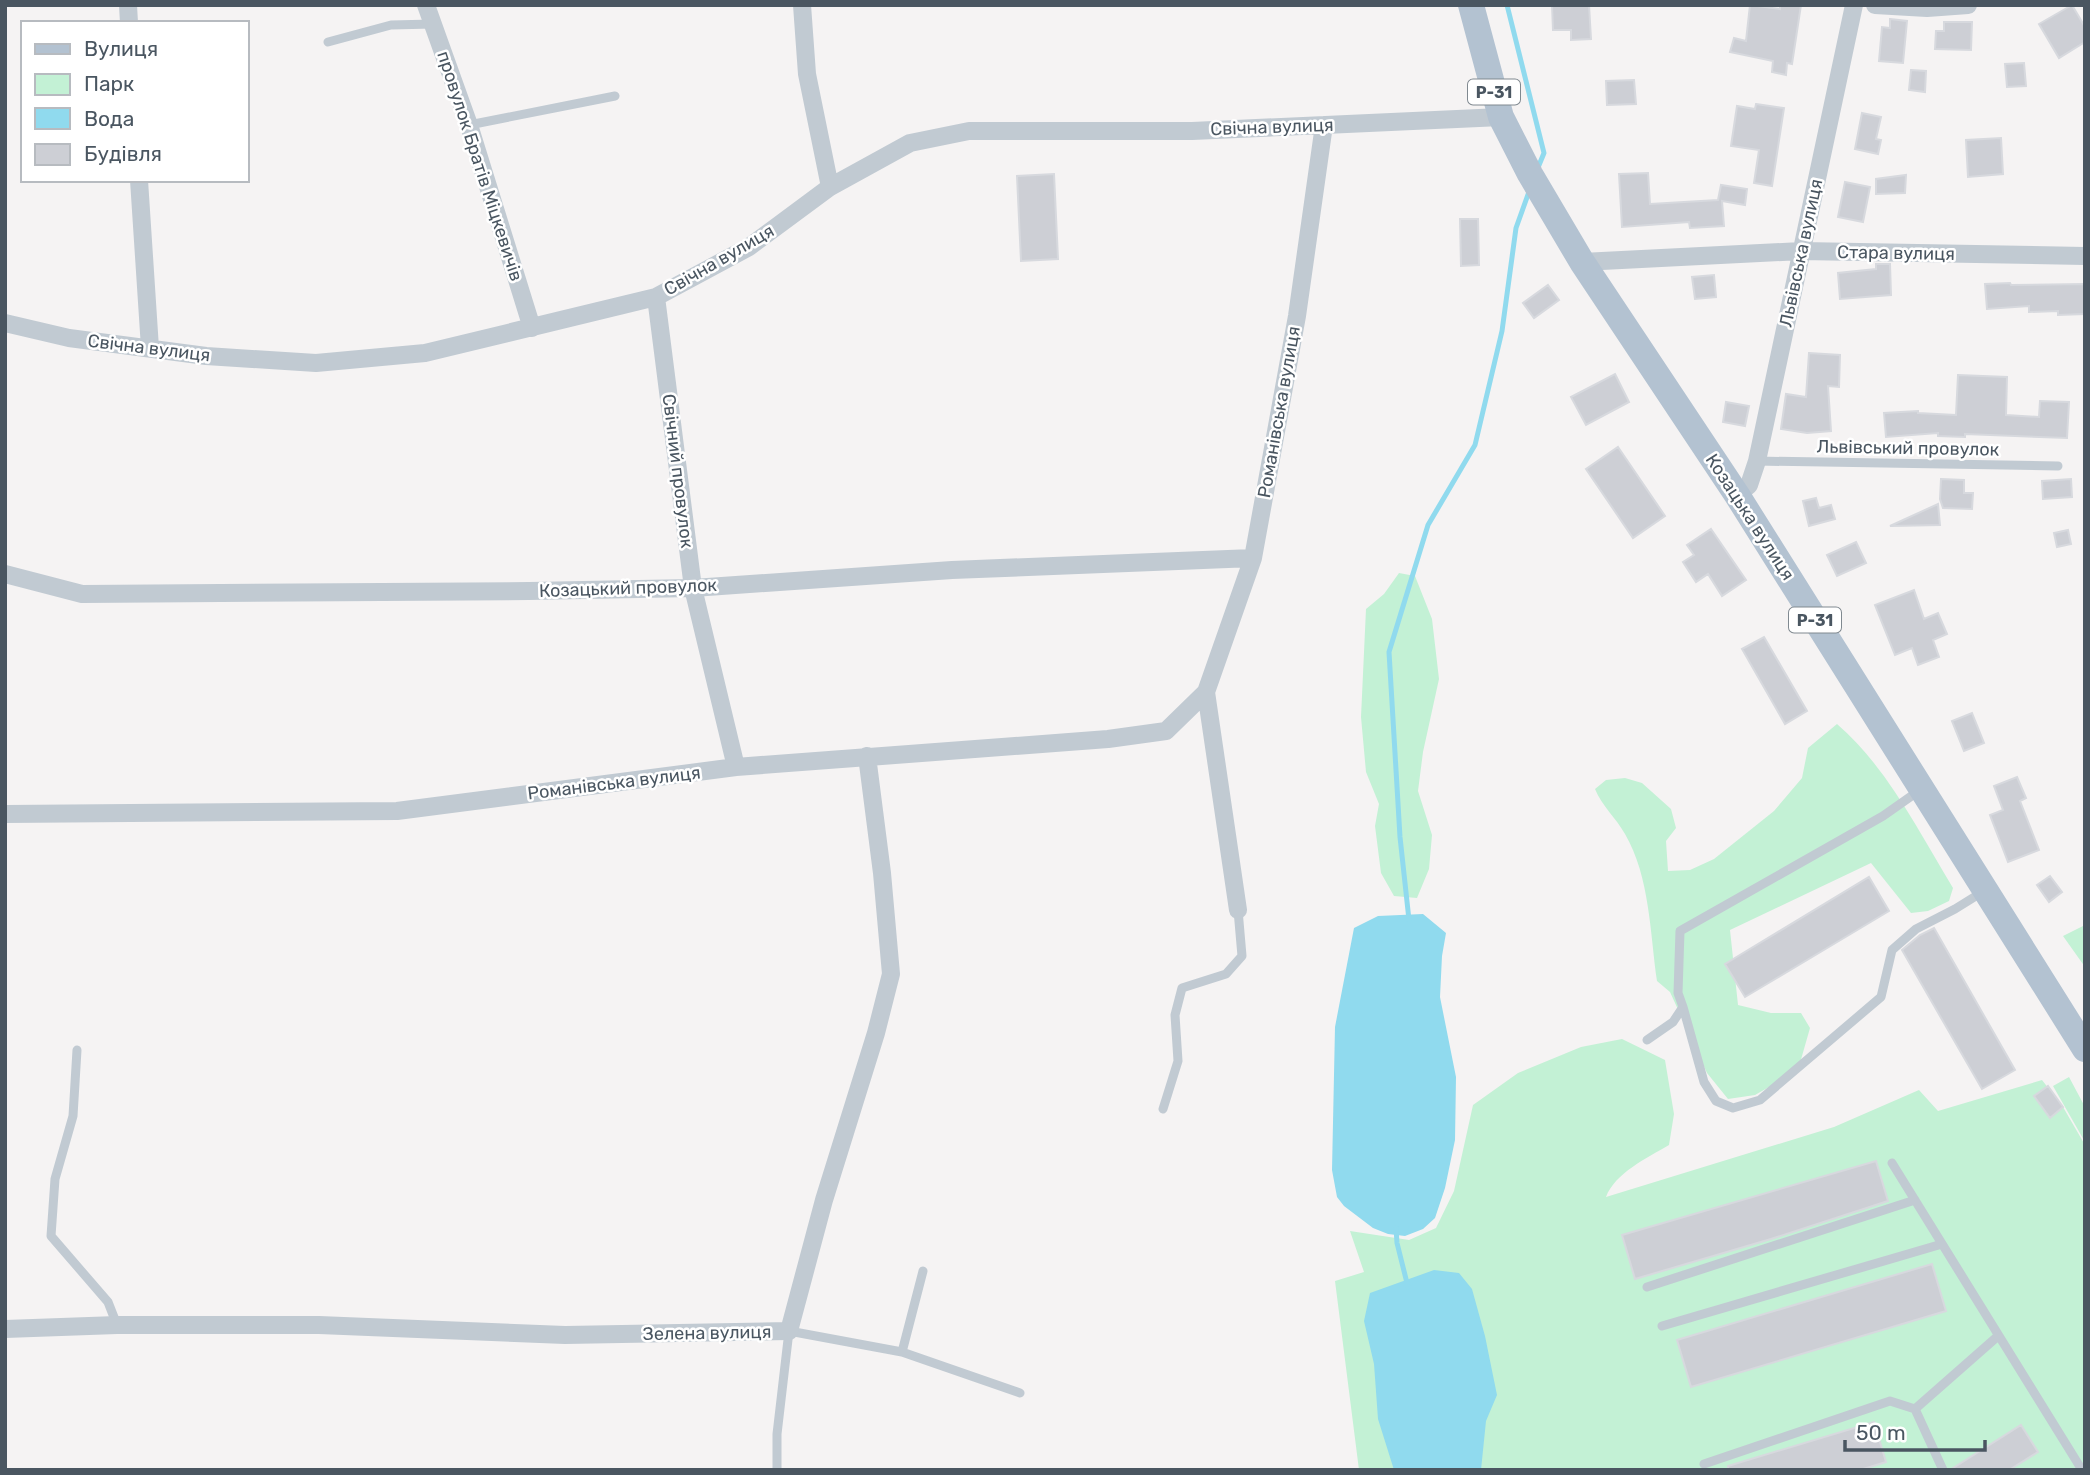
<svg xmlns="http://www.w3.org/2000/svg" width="2090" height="1475" font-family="Rubik,sans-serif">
<rect width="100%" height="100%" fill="#f5f3f3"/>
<!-- green -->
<path fill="#c3f1d5" d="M1399,573L1415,576L1432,619L1439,679L1423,752L1418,791L1432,835L1429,869L1417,898L1394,896L1381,873L1375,826L1379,804L1366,772L1361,717L1366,609L1384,594Z
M1837,724C1887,767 1919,832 1953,888L1949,901L1928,911L1911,913L1871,863L1730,930L1738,1005L1771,1013H1801L1810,1028L1800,1063L1783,1079L1755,1095L1728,1099L1707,1073L1670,992L1657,981C1650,933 1650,877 1625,834C1616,818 1602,806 1595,789L1606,780L1625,778L1642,783L1671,809L1676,828L1666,841L1668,871L1690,870L1714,859L1774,811L1802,778L1808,748Z
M2085,925V967L2063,936Z
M1622,1039L1665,1060L1674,1114L1669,1145C1647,1158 1615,1173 1606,1197L1834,1127L1919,1090L1938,1111L2042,1080L2063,1107L2085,1145V1470H1359L1335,1281L1364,1272L1350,1231L1409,1240L1436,1228L1454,1191L1473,1105L1518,1073L1581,1047Z
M2069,1077L2085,1107V1142L2053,1086Z"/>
<!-- water -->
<path fill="#90daee" d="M1423,914L1446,933L1442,956L1440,997L1456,1077L1455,1140L1445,1188L1435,1218L1423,1229L1405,1236L1388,1234L1373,1228L1344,1206L1337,1197L1332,1170L1335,1027L1354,928L1378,916Z
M1434,1270L1459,1273L1472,1289L1485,1336L1497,1395L1486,1421L1481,1470H1394L1378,1419L1374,1364L1364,1321L1370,1293Z"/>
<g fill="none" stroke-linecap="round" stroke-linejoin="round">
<!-- stream -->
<path stroke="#90daee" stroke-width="5" d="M1507,5L1544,153L1537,170
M1409,920L1400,837L1389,652L1428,525L1475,445L1502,331L1516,228L1530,189
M1396,1228L1397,1243L1408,1287"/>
</g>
<!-- building -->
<path fill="#cdcfd5" stroke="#d7d9de" stroke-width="2" d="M1552,5H1589L1591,39L1571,40V30H1553Z
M1750,5L1780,9V5H1801L1792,64L1787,63L1786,75L1772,72L1773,61L1730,52L1734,38L1746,41Z
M2072,5L2085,27V42L2059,58L2039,24Z
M1890,19L1907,21L1903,63L1879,61L1882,27L1890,28Z
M1944,22H1972L1971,50L1935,49L1936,31H1944Z
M2024,63L2026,86L2007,87L2005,64Z
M1911,70L1926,71L1925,92L1909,90Z
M1634,80L1636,104L1607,105L1606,81Z
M1756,104L1784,108L1772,186L1754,183L1759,150L1731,146L1737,106L1755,109Z
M1862,113L1881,117L1876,139L1881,140L1878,154L1855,149Z
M2001,138L2003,174L1968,177L1966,140Z
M1648,173L1650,204L1718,200L1721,185L1747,189L1745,205L1722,201L1724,226L1690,228L1689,222L1622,227L1619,174Z
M1054,174L1058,259L1021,261L1017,176Z
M1906,175L1905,193L1876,194V179Z
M1845,182L1870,187L1863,222L1838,217Z
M1460,219H1478L1479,265L1461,266Z
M1876,264H1890L1891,295L1840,299L1838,273L1876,269Z
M1714,275L1716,297L1695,299L1692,277Z
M2010,283L2011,285L2085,284V314L2058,315V311L2029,312V306L1987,309L1985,284Z
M1548,285L1559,300L1534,318L1523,303Z
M1809,353L1840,355L1839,387L1828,386L1831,431L1807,433L1781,429L1786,394L1806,397Z
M1615,374L1629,402L1586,425L1571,397Z
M1958,375L2007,377L2006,415L2039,417L2040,401L2069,402L2067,438L1965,434V437L1938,436V433L1886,437L1884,413L1918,411V413L1956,415Z
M1726,402L1749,406L1745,426L1723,422Z
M1618,447L1665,516L1633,538L1586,469Z
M1941,479L1964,480V493H1973L1972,509L1943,508L1940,499Z
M2071,479L2072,497L2043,499L2042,481Z
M1816,498L1819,508L1831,505L1835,519L1809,526L1803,501Z
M1938,504L1940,525L1891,526H1890Z
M1711,529L1746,580L1722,596L1708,574L1696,582L1683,562L1694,555L1687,545Z
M2068,530L2071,544L2057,547L2054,533Z
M1856,542L1866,563L1837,576L1827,555Z
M1914,590L1924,619L1938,613L1947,634L1933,640L1939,657L1918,665L1912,648L1895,655L1875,605Z
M1764,637L1807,711L1785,724L1742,649Z
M1972,713L1984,743L1964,751L1952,721Z
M2017,777L2026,798L2020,801L2039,850L2008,862L1990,815L2003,810L1994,786Z
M2050,876L2062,892L2049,902L2037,885Z
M1869,877L1889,911L1745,997L1725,964Z
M1934,928L2015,1070L1982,1089L1902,950L1920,935Z
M2048,1086L2063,1107L2050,1118L2034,1096Z
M1876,1161L1888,1201L1771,1239L1635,1279L1622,1235Z
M1932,1264L1946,1311L1691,1387L1677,1340Z
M1874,1422L1886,1462L1860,1470H1728V1466Z
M2021,1425L2038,1452L2009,1470H1950Z"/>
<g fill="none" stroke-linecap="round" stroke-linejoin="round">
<!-- lane -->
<path stroke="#c1cad2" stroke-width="9" d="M328,42L391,25L433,24
M469,125L615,96
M1757,461L2058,466
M1683,1007L1704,1082L1716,1101L1733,1108L1760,1100L1881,997L1892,950L1916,929L1955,909L1984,891
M1647,1040L1673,1022L1683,1007L1678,993L1680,931L1883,816L1920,790
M77,1050L73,1116L55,1179L51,1236L108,1302L117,1325
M1163,1109L1178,1061L1175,1015L1182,988L1226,974L1242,956L1238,910
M1892,1163L2082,1470
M1647,1287L1915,1200
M1662,1326L1942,1244
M902,1352L923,1271
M1915,1409L1998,1336
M1704,1464L1890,1401L1915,1409L1943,1470
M777,1470V1434L789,1331L902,1352L1020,1393"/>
<!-- street -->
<path stroke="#c1cad2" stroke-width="18" d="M128,5L129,23
M426,5L469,125L532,328
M802,5L807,74L830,187
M1875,5L1927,8L1968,5
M139,180L150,348
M1582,262L1801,251L2085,256
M656,297L693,588L736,767
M5,323L69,338L206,356L316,363L425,353L656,297L749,247L830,187L910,143L969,131H1192L1501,117
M1737,495L1749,485L1757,461L1854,5
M5,574L82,594L529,591L693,588L952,570L1253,558
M1206,692L1238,910
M5,814L397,811L736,767L1108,739L1166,731L1206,692L1253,558L1297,316L1324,125
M5,1329L117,1325H319L565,1335L789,1331L824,1200L876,1033L891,974L882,873L867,756"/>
<!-- primary -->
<path stroke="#b3c2d1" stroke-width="26" d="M1471,5L1501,117L1530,174L1582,262L1737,495L2085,1049"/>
</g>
<g text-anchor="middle" stroke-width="5" stroke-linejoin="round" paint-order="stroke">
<!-- shield labels -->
<g fill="#fff" stroke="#808990" stroke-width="2">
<rect x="1468" y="79.5" width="52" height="25" rx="5"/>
<rect x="1789" y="607.5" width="52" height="25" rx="5"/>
</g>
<g font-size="16" font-weight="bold" fill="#4a5661">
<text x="1494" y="98">Р-31</text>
<text x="1815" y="626">Р-31</text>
</g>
<!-- street labels -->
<g font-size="18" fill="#4a5661" stroke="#fff">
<text transform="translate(1272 127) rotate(-2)" y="6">Свічна вулиця</text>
<text transform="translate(480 166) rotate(72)" y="6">провулок Братів Міцкевичів</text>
<text transform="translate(1801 253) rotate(-78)" y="6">Львівська вулиця</text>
<text transform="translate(1896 253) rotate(1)" y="6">Стара вулиця</text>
<text transform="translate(719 260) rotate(-30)" y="6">Свічна вулиця</text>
<text transform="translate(149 348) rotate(7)" y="6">Свічна вулиця</text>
<text transform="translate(1279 412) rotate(-80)" y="6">Романівська вулиця</text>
<text transform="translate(1908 448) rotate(1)" y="6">Львівський провулок</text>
<text transform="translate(678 471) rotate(83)" y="6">Свічний провулок</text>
<text transform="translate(1750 517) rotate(57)" y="6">Козацька вулиця</text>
<text transform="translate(628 588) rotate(-2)" y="6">Козацький провулок</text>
<text transform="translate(614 783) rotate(-7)" y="6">Романівська вулиця</text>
<text transform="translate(707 1333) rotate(-1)" y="6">Зелена вулиця</text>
</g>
</g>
<!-- border -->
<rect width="2090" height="1475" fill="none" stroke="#4a5661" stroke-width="14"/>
<!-- legend -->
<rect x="21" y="21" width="228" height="161" fill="#ffffff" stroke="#b7bbc0" stroke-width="2"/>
<rect x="35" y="44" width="35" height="10" fill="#b3c2d1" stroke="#b7bbc0" stroke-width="2"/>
<text x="84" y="56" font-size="21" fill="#4a5661">Вулиця</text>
<rect x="35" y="74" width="35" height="21" fill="#c3f1d5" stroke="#b7bbc0" stroke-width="2"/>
<text x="84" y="91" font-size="21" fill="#4a5661">Парк</text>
<rect x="35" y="108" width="35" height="21" fill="#90daee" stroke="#b7bbc0" stroke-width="2"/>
<text x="84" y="126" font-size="21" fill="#4a5661">Вода</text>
<rect x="35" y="144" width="35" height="21" fill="#cdcfd5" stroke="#b7bbc0" stroke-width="2"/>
<text x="84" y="161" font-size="21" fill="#4a5661">Будівля</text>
<!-- scale -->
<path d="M1845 1440v10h140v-10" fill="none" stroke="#4a5661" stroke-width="3.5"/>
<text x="1856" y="1440" font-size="21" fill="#4a5661" stroke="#ffffff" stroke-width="5" paint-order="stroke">50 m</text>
</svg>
